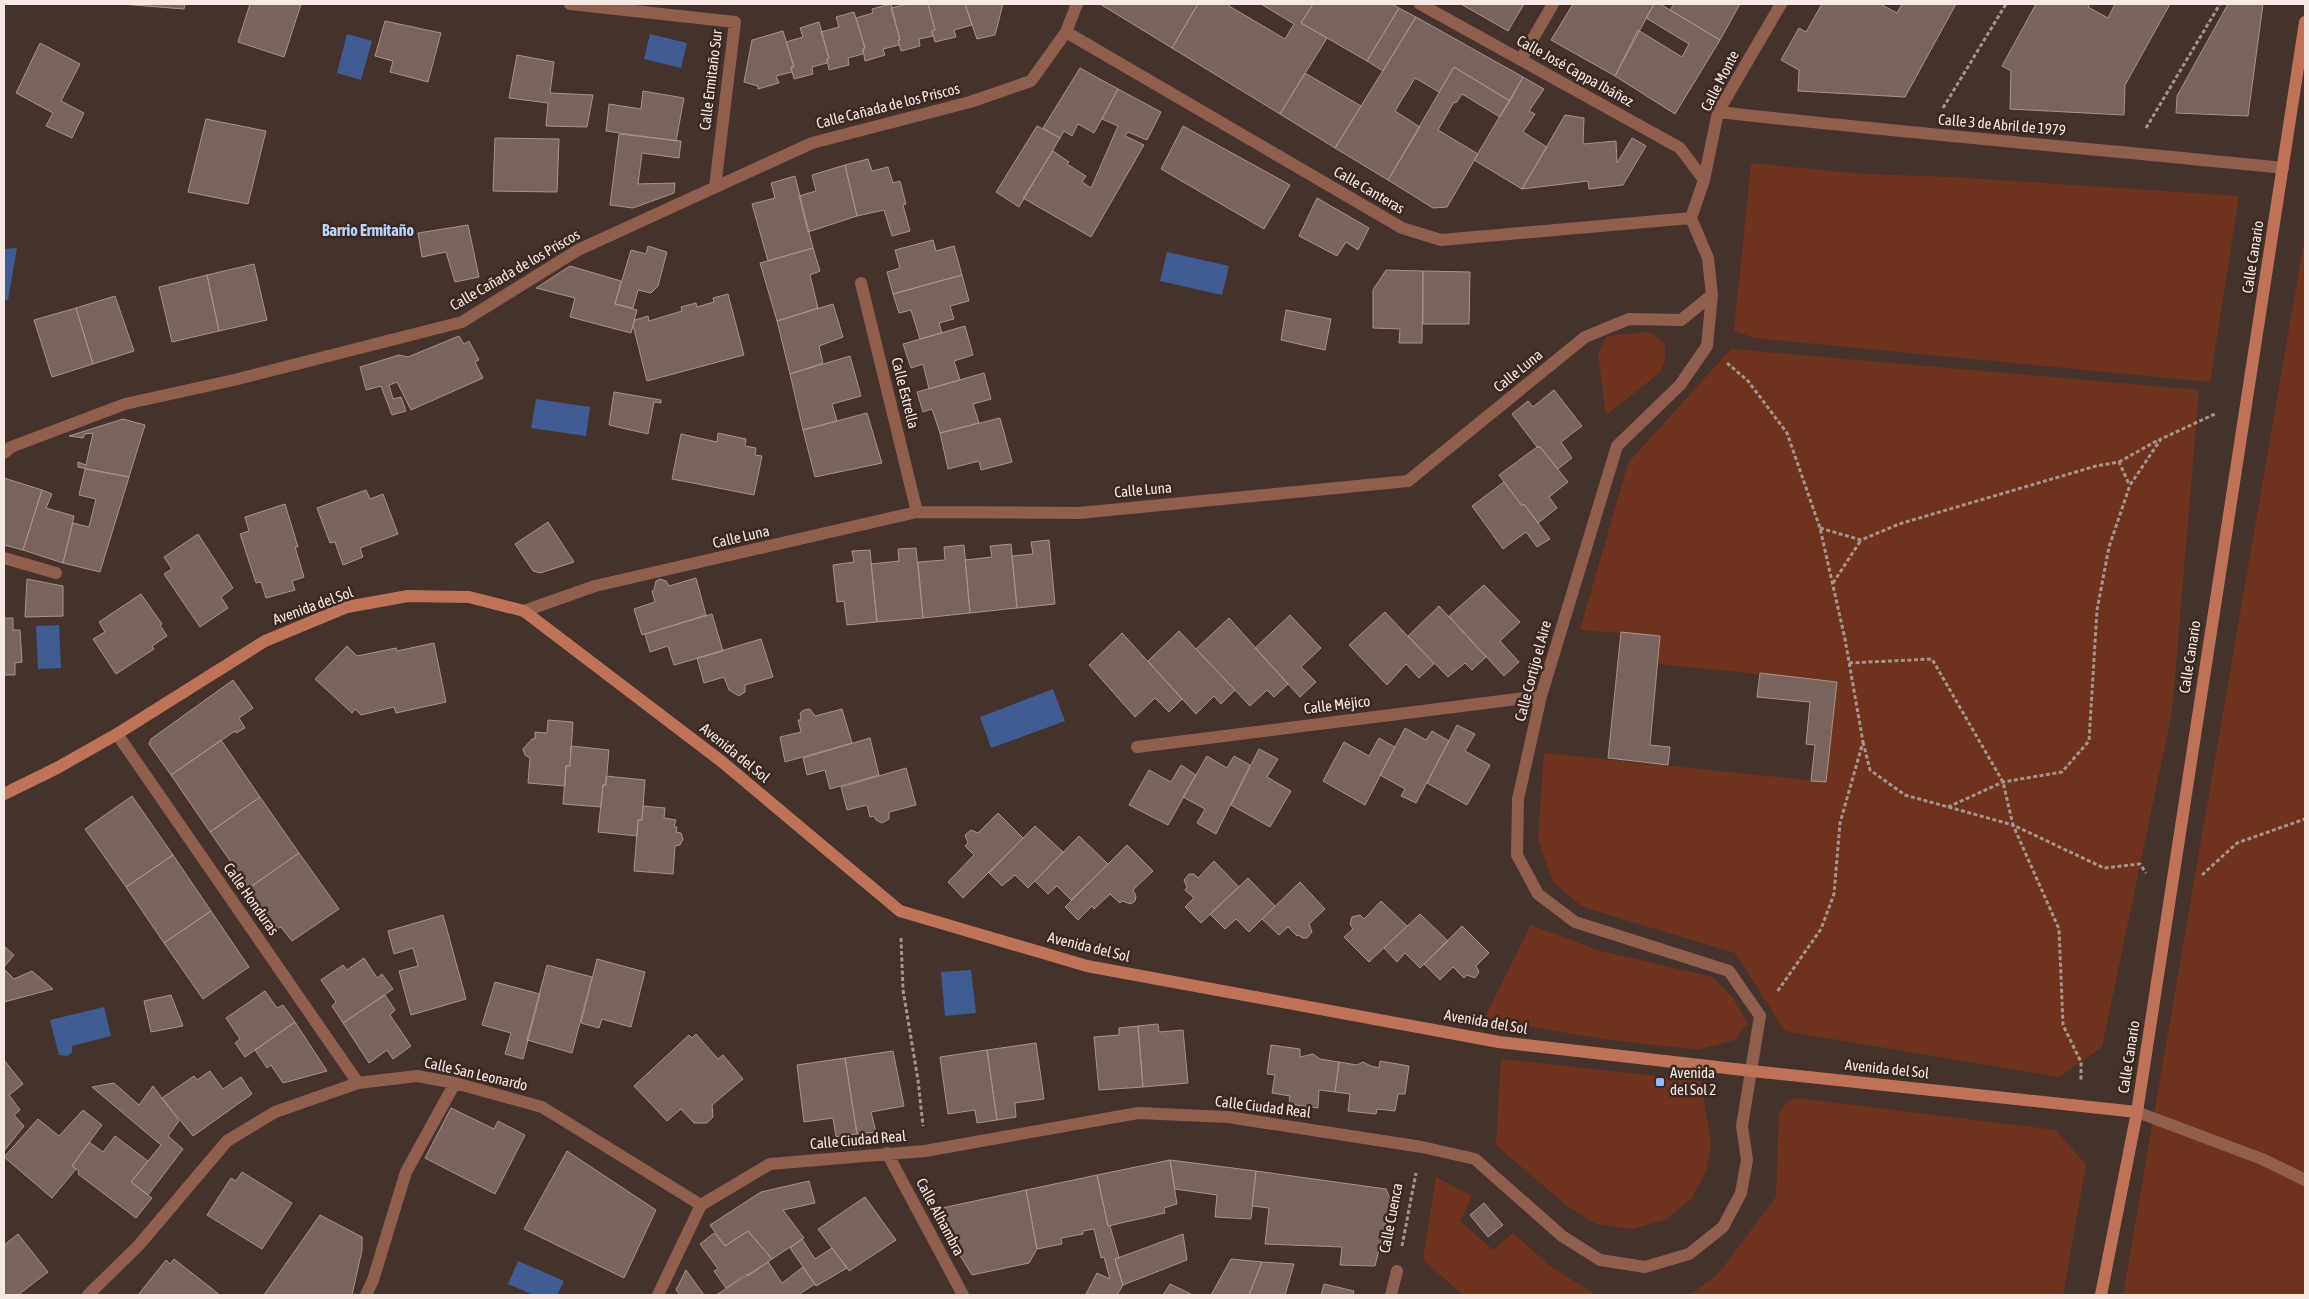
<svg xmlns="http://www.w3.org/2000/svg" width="2309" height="1299" font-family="'Asap Condensed',sans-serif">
<rect width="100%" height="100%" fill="#46322c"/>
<!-- green -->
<path fill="#6f331d" d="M1751,163L1862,174L1952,177L2239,196L2210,382L1755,338L1734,331Z
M2305,236V1295H2123Z
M1649,332L1665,344V362L1658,374L1606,415L1598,354L1607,336Z
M1731,349L2199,390L2172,712L2102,1047L2059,1077L1785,1031L1735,953L1583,907L1553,882L1538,839L1544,753L1826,782L1837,682L1658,664L1660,636L1580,630L1628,463Z
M1531,925L1597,950L1712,977L1733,998L1748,1024L1734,1040L1698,1050L1603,1039L1484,1019Z
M1501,1059L1701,1081L1711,1145L1706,1171L1692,1198L1665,1220L1631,1229L1596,1224L1566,1205L1496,1145Z
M1797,1098L2056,1130L2086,1165L2063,1295H1690L1719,1273L1776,1197L1779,1113L1788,1101Z
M1436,1177L1472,1196L1460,1221L1493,1250L1513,1233L1550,1266L1596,1295H1463L1423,1260Z"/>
<!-- water -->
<path fill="#3f5d93" d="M347,34L372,41L361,80L337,73Z
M650,34L687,43L681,68L644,59Z
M17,248L8,300H4V249Z
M1167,252L1229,266L1222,295L1160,281Z
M536,399L590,407L586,436L531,428Z
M59,625L61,668L38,669L36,626Z
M1053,689L1065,721L991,748L980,717Z
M971,970L976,1013L945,1016L941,972Z
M104,1007L111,1036L72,1046V1052L68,1056L59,1055L50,1020Z
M518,1261L564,1281L557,1295H534L508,1284Z"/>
<!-- building -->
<path fill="#79635c" stroke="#aa928a" d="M121,4H185L184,9Z
M250,4H301L284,57L238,42Z
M891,4L900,40H898L899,45L883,49L885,55L865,61L863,49L865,48L856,18L873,13L872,9Z
M908,4H928L935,30L932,31L933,36L919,39L920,46L901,51L898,40H900L891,8Z
M928,4H965L972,25L954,30L956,37L935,42L932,31L935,30Z
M965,4H1003L995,35L977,39Z
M1100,4H1198L1172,48Z
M1198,4H1230L1229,6L1285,39L1294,24L1261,4H1313L1301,23L1327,38L1280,114L1172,48Z
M1313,4H1392L1399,8L1367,61L1301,23Z
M1461,4H1524L1508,31Z
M1573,4H1654L1615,76L1551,40Z
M1654,4H1660L1720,40L1675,114L1615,76L1638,30L1682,57L1689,44L1646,18Z
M1674,4H1740L1720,40L1670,10Z
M1822,4H1880L1897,13L1902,4H1956L1905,97L1798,91L1799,70L1781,60L1799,28L1806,32Z
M2036,4H2090L2088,7L2108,18L2115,4H2170L2125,85L2124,115L2010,109L2011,71L2002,66Z
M2228,4H2263L2248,116L2176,113L2177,96Z
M1399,8L1416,17L1383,71L1367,61Z
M854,12L865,48L863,49V54L848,58L849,65L829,70L827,59L829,58L821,32L839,27L836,17Z
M1416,17L1523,77L1510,101L1454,67L1439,92L1415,78L1395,111L1420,127L1388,180L1335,148Z
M385,21L441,33L428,82L390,72L393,61L375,56Z
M819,22L829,58L827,59V63L812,67L813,74L794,79L791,67H794L786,42L803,37L800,28Z
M783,31L794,67H791L792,72L776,76L779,83L758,89V86L744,82L752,40Z
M40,43L80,64L61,101L84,113L72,138L46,126L53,113L16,93Z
M517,55L554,62L550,93L593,95L587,127L546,126L548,103L509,98Z
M1454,67L1510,101L1500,117L1462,94L1456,103L1454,102L1438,130L1478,154L1447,207L1433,208L1388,180Z
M1080,68L1118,89L1094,133L1078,124L1072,136L1064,131L1060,138L1043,128Z
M1305,73L1361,106L1335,148L1280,114Z
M1523,77L1544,89L1529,111L1535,114L1523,132L1547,147L1522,189L1474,160Z
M1118,89L1161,112L1147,140L1128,132L1125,136L1144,145L1091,237L1023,198L1053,151L1069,162L1067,164L1086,176L1082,182L1091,188L1118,126L1102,119Z
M643,91L684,98L676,141L606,131L609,104L641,109Z
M1565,115L1584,118L1583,144L1616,141L1617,163L1632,138L1646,146L1623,185L1589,189L1588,181L1522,189Z
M206,119L266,131L248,204L188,192Z
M1037,126L1060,138L1019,207L996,192Z
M1183,126L1290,185L1264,229L1161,169Z
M619,134L681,141L679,158L642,153L638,184L675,183L674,193L633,208L610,205Z
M495,138L559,139L557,192L493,191Z
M868,159L872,171L888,167L893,183L900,181L906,204L903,205L910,231L892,236L884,210L857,216L845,165Z
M845,165L857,216L808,232L799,196L816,191L812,175Z
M795,176L813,248L768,261L752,204L775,198L771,183Z
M1317,198L1369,228L1358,250L1346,242L1337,256L1299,236Z
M468,225L479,277L455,282L446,252L422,257L418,233Z
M933,240L936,251L954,246L962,275L893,294L887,272L900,268L895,250Z
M648,246L667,252L658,286L651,293L638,290L633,308L615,304L631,250L646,254Z
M813,248L820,271L810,275L818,308L777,321L760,263Z
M254,264L267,320L219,331L207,275Z
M570,266L621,281L615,304L637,310L631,333L570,317L575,298L536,288Z
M1386,270L1423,271L1422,343H1399L1400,329L1373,328V290Z
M1423,271L1470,272L1469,324H1423Z
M207,275L219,331L172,342L159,287Z
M962,275L969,301L950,306L954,319L939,323L942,333L920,339L911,310L899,313L893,294Z
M728,294L744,355L647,381L633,325L635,320L648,316L649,321L682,311L681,307L696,303L697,307L714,302L713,298Z
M115,296L134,351L93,364L76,308Z
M833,304L843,337L819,346L823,363L790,374L777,321Z
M76,308L93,364L52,377L34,320Z
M1286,310L1331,319L1325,350L1281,340Z
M965,326L973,355L954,361L960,380L929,389L923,364L911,368L903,344Z
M459,336L464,344L469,341L479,360L475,362L483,378L411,410L397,382L389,385L393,399L401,397L406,411L392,415L381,386L366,390L360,367L399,355L408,357Z
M850,356L861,396L832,404L837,421L803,430L790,374Z
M984,373L991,399L973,404L979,423L940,433L932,409L923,412L917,392Z
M1554,390L1582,426L1561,442L1572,458L1558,469L1540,447H1537L1512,414L1528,401L1533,407Z
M614,392L661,400V403L654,402L648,434L609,425Z
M867,413L882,463L815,477L803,430Z
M1000,418L1012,462L981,470L979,461L948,469L940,433Z
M123,419L145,425L129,477L78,467V462L86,465L93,433L85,434L83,438L69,436Z
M718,433L746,439L745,446L756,448L755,455L762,456L754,495L672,479L681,434L717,442Z
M1537,447H1540L1568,482L1549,497L1557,508L1538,523L1524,504L1522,506L1499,475Z
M85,469L129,477L100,572L63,563L73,523L89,527L96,499L79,495Z
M4,478L42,490L23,550L4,545Z
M1504,482L1522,506L1524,504L1550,539L1537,547L1526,532L1503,549L1472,506Z
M42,490L52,494L46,508L74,516L63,563L23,550Z
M366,490L370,499L383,494L398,534L360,548L363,557L343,565L335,542L330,543L317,508Z
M285,504L298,547H295L304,577L292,581L295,590L266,598L261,582L256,583L240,534L249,531L245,517Z
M548,522L574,562L540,573L533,571L515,544Z
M198,534L233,588L221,597L228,608L200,627L164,574L172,569L164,557Z
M1049,540L1055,604L1017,608L1012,556L1033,554L1031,542Z
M1011,544L1017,608L970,613L965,560L992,557L990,546Z
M964,545L970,613L923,618L918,562L945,560L944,547Z
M916,548L923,618L877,622L871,564L899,561L898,549Z
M870,550L877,622L847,625L844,601L837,602L833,565L854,562L852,551Z
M696,578L706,615L642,635L634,609L655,602L652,591L654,590L656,581L660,579L666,581L669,586Z
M27,579L63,586V616L25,617Z
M1484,585L1520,622L1500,641L1519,662L1504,676L1449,616Z
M141,594L162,624L160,625L167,636L152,646L154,649L116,674L93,639L105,632L99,622Z
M1439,606L1486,657L1472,670L1465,663L1448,677L1408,636Z
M1385,612L1434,664L1419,678L1406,664L1387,685L1349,645Z
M712,614L723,651L674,665L668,646L650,652L645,634Z
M1290,615L1321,648L1301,667L1316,682L1300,697L1255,648Z
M4,618H13V630H20L22,662L15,663V675H4Z
M1229,618L1288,684L1274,697L1267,690L1250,706L1196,649Z
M1179,631L1235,690L1221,704L1214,696L1196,714L1148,661Z
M1621,632L1660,636L1650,745L1670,747L1668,765L1608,758Z
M1122,633L1182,699L1169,712L1155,698L1135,717L1089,665Z
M761,639L773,677L745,685V692L739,696L729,690L724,677L704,683L697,658Z
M434,643L446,702L396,713L394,707L361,715L355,709L352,713L315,679L347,646L357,656L396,648L397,651Z
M1760,673L1837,682L1826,782L1811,781L1815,745L1806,744L1810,702L1757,697Z
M233,680L253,708L239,718L245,728L236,733L235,731L171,775L149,744L151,739Z
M810,709L815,716L842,709L852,743L785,762L780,737L801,732L798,720H801L800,713L804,710Z
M548,720L573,722L570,766H566L565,786L528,783L530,758L525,755L523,749L532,739H535V732L547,733Z
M1457,725L1475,734L1465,751L1490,765L1467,805L1427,783Z
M1405,728L1426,740L1432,731L1449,741L1416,803L1401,796L1405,789L1380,775Z
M870,738L879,775L830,789L825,770L807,775L803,758Z
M1379,738L1395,747L1365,805L1323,781L1344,742L1369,756Z
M221,740L260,797L210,832L171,775Z
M571,746L609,750L606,785H603L601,807L563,804L566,766H570Z
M1259,749L1278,759L1267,777L1291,791L1270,827L1231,805Z
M1207,756L1227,768L1234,756L1250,765L1216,834L1197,823L1205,809L1183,797Z
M1181,765L1196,775L1168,825L1129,805L1149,770L1171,782Z
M906,768L916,805L889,812V819L882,823L876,820L874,816L870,817L867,805L847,810L841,787Z
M606,776L645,780L642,820H638L637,836L598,832L603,785H606Z
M132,796L173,855L126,887L85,829Z
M260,797L299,853L249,888L210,832Z
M643,806L665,808L664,818L676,820L674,827H677L676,832L681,833L683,839L680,845L675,846L673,874L634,871L638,820H642Z
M998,813L1023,838L963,898L948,882L974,855L965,846L968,843L965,835L971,830L978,833Z
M1035,826L1063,852L1028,888L1015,875L1002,886L989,873Z
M1079,836L1108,864L1071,900L1057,886L1048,894L1035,881Z
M1127,845L1153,871L1133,890L1136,896L1135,901L1131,904L1122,901L1120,903L1110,894L1094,909L1092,906L1078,920L1065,907Z
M299,853L339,909L292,941L281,927L277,929L249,888Z
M173,855L211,911L164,943L126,887Z
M1214,861L1239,887L1201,923L1185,907L1194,898L1185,890L1187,887L1184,880L1189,874H1194L1198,878Z
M1248,878L1275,906L1249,932L1236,919L1225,929L1210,914Z
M1300,882L1325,909L1309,924L1312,932L1307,938H1302L1299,935L1297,936L1288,927L1279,935L1262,919Z
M1381,901L1407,926L1369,962L1344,937L1353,929L1350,924L1352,917L1360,915L1364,919Z
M211,911L249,967L203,999L164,943Z
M1420,914L1448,941L1420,968L1405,953L1397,962L1384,948Z
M443,915L466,999L411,1015L399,971L418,966L413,948L394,954L388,931Z
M1462,926L1489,953L1476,966L1479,972L1475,978L1467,975L1464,978L1453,967L1440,980L1424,964Z
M4,946L14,955L4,967Z
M364,958L377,978L382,974L393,989L343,1023L332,1006L336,1002L321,980L343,965L347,970Z
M597,959L645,972L631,1027L602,1019L599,1028L581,1023Z
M547,965L592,977L572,1053L527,1040Z
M4,969L14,979L32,971L53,989L4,1002Z
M495,982L540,994L523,1059L505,1054L511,1033L482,1025Z
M265,991L277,1008L283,1005L295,1022L245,1057L235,1043L240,1039L226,1018Z
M171,995L183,1026L151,1032L144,1001Z
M385,995L395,1010L390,1015L411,1046L393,1059L387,1050L369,1063L343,1023Z
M295,1022L327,1071L283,1083L271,1065L267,1068L255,1050Z
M1158,1024L1159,1032L1183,1030L1188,1083L1143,1087L1138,1026Z
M1138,1026L1143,1087L1099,1090L1094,1037L1119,1035V1028Z
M696,1034L718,1059L723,1055L743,1079L712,1105L713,1117L707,1123H694L681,1109L667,1121L634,1086L689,1035L692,1038Z
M1036,1043L1044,1099L1015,1103L1016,1117L997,1120L987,1050Z
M1271,1045L1300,1049V1057L1313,1054L1320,1059L1339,1062L1335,1092L1319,1090L1318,1108L1289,1104L1290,1096L1272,1093L1275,1075L1267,1074Z
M987,1050L997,1120L977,1123L975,1110L948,1114L940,1057Z
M893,1051L904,1106L871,1112L876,1132L857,1134L845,1058Z
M845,1058L857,1134L836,1137L833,1118L804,1122L797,1065Z
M4,1060L23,1084L9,1095L20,1110L14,1115L24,1126L4,1151Z
M1380,1061L1409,1066L1405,1094H1398L1395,1111L1377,1109L1376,1114L1348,1111L1350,1094L1335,1092L1339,1062L1357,1065L1363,1062L1371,1066L1379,1068Z
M210,1071L223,1089L241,1077L252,1094L193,1136L162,1098L194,1076L197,1080Z
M114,1083L139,1105L153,1086L179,1121L168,1136L183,1149L148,1195L131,1182L161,1145L92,1087Z
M451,1108L494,1129L498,1121L525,1135L495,1194L425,1158Z
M83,1110L102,1125L72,1166L76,1169L52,1198L4,1157L38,1119L59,1136Z
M115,1136L148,1161L131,1182L152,1198L136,1218L78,1174L79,1171L72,1166L89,1142L103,1152Z
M567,1151L656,1210L624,1278L524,1229Z
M1170,1160L1256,1171L1251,1219L1215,1217L1217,1195L1175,1189Z
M1170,1160L1177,1204L1164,1208L1165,1213L1108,1226L1097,1175Z
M1256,1171L1386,1189L1391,1201L1375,1266L1340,1265L1342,1247L1265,1244L1269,1208L1252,1206Z
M242,1172L292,1203L262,1249L207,1215L231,1178L236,1181Z
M1097,1175L1108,1226H1110L1119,1258L1115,1259L1123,1285L1117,1295L1086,1294L1097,1273L1110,1279L1104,1257L1101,1258L1094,1229L1083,1231V1234L1061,1238L1062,1244L1037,1249L1026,1190Z
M809,1181L815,1203L783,1210L804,1238L772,1259L748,1231L725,1246L710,1225L761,1192Z
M1026,1190L1037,1249L1029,1263L972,1275L947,1234L942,1208Z
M865,1197L896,1240L849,1271L818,1229Z
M1484,1203L1503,1225L1488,1237L1470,1215Z
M320,1215L362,1237V1250L352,1295H264Z
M748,1231L772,1259L748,1276L746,1274L726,1288L714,1271L718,1269L700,1244L714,1233L725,1246Z
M18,1234L48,1272L18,1295H4V1245Z
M1183,1234L1187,1260L1123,1285L1115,1259Z
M802,1239L815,1259L832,1248L847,1268L816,1286L790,1248Z
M174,1259L220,1295H138L166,1260L170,1264Z
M1231,1259L1262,1262L1249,1295H1211Z
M768,1262L782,1283L803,1267L815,1284L798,1295H716Z
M1262,1262L1294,1264L1285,1295H1249Z
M686,1270L704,1295H680L676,1290Z
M1170,1284L1193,1295H1163Z
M1324,1284L1354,1291L1353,1295H1321Z"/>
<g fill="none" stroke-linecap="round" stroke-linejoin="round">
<!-- path -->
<path stroke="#a5948f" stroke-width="3" stroke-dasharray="4 2.5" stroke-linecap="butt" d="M1943,108L2006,4
M2146,128L2220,4
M1727,363L1748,381L1787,433L1820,528L1845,639L1863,742L1840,823L1834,894L1821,929L1777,992
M2119,462L2160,439
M1820,528L1861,540L1899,524L2096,466L2119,462L2129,484
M1833,583L1861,540
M1849,663L1932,659L2003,782L2013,825L2104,868L2140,864L2146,873
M1863,742L1870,770L1905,795L2013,825L2059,929L2063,1025L2081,1062V1080
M1948,807L2003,782L2062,772L2089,741L2097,610L2109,547L2130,485L2161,439L2217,413
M2202,875L2237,843L2305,819
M901,938L903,990L918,1080L923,1126
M1402,1246L1416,1173"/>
<!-- street -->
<path stroke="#8f5e4d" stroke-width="12" d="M570,4L735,22L715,187
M1420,4L1680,148L1704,180
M1066,32L1402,228L1441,240L1691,218
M1521,59L1553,4
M1718,112C1906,133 2095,149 2283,168
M861,283L917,512
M4,453L11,447L125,404L234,380L462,322L578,250L812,143L970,102L1031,81L1066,32L1077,4
M4,558L56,573
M524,611L595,586L917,512L1079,513L1408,481L1585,337L1629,319L1681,320L1712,295
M117,734L358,1083
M1137,747L1541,696
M2137,1112L2262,1159L2305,1180
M887,1153L963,1295
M88,1295L139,1245L227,1141L275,1112L358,1083L417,1076L455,1083L542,1107L701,1205
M366,1295L373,1280L406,1172L455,1083
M658,1295L701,1205L770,1164L925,1151L1138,1113L1228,1117L1422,1147L1475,1159L1562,1236L1600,1260L1645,1267L1689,1254L1723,1227L1741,1193L1747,1160L1742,1126L1760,1016L1729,971L1575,922L1538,894L1517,855L1518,799L1541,696L1617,446L1680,385L1707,346L1712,295L1708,258L1691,218L1704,180L1718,112L1781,4
M1391,1295L1397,1271"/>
<!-- secondary -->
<path stroke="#be7257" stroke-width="12" d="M4,794L57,768L117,734L265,641L347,607L408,596L469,597L524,611L721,761L900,911L1087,966L1499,1042L1752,1071L2137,1112
M2101,1295L2137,1112L2305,22"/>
</g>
<!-- markers -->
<rect fill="#90b8fd" stroke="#3b2822" stroke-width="2" x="1655" y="1077" width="10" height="10" rx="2.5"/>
<g text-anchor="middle" stroke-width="5" stroke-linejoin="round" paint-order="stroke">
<!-- street labels -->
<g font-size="15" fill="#f6e9e4" stroke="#3b2822">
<text transform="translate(1575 71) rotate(29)" y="5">Calle José Cappa Ibáñez</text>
<text transform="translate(711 80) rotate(-83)" y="5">Calle Ermitaño Sur</text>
<text transform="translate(1720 81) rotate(-63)" y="5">Calle Monte</text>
<text transform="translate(888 106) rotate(-14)" y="5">Calle Cañada de los Priscos</text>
<text transform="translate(2002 125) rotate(5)" y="5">Calle 3 de Abril de 1979</text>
<text transform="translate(1369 190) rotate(30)" y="5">Calle Canteras</text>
<text transform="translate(2253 257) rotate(-81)" y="5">Calle Canario</text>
<text transform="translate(515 270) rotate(-30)" y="5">Calle Cañada de los Priscos</text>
<text transform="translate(1518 371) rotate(-39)" y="5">Calle Luna</text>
<text transform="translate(905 393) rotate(76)" y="5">Calle Estrella</text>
<text transform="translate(1143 490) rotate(-5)" y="5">Calle Luna</text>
<text transform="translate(741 537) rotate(-13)" y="5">Calle Luna</text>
<text transform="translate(313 606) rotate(-20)" y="5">Avenida del Sol</text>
<text transform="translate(2190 657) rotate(-81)" y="5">Calle Canario</text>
<text transform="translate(1533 671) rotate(-75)" y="5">Calle Cortijo el Aire</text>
<text transform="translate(1337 705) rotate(-7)" y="5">Calle Méjico</text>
<text transform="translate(735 753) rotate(39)" y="5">Avenida del Sol</text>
<text transform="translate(251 899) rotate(55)" y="5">Calle Honduras</text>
<text transform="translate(1089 947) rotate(14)" y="5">Avenida del Sol</text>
<text transform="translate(1486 1022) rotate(10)" y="5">Avenida del Sol</text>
<text transform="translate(2129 1057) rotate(-81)" y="5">Calle Canario</text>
<text transform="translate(1887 1069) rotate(6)" y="5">Avenida del Sol</text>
<text transform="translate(476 1074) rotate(13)" y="5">Calle San Leonardo</text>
<text transform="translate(1263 1107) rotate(7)" y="5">Calle Ciudad Real</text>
<text transform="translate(858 1140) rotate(-5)" y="5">Calle Ciudad Real</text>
<text transform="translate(940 1217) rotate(62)" y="5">Calle Alhambra</text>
<text transform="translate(1391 1218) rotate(-79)" y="5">Calle Cuenca</text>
</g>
<!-- poi labels -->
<g font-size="15" fill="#f6e9e4" stroke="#3b2822" text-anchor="start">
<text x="1670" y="1078">Avenida<tspan x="1670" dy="17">del Sol 2</tspan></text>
</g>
<!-- neighbourhood labels -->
<g font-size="16" font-weight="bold" fill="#bcd3fa" stroke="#3b2822">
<text x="368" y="236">Barrio Ermitaño</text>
</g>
</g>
<!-- border -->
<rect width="2309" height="1299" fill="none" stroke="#f6e9e4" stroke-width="10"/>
</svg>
